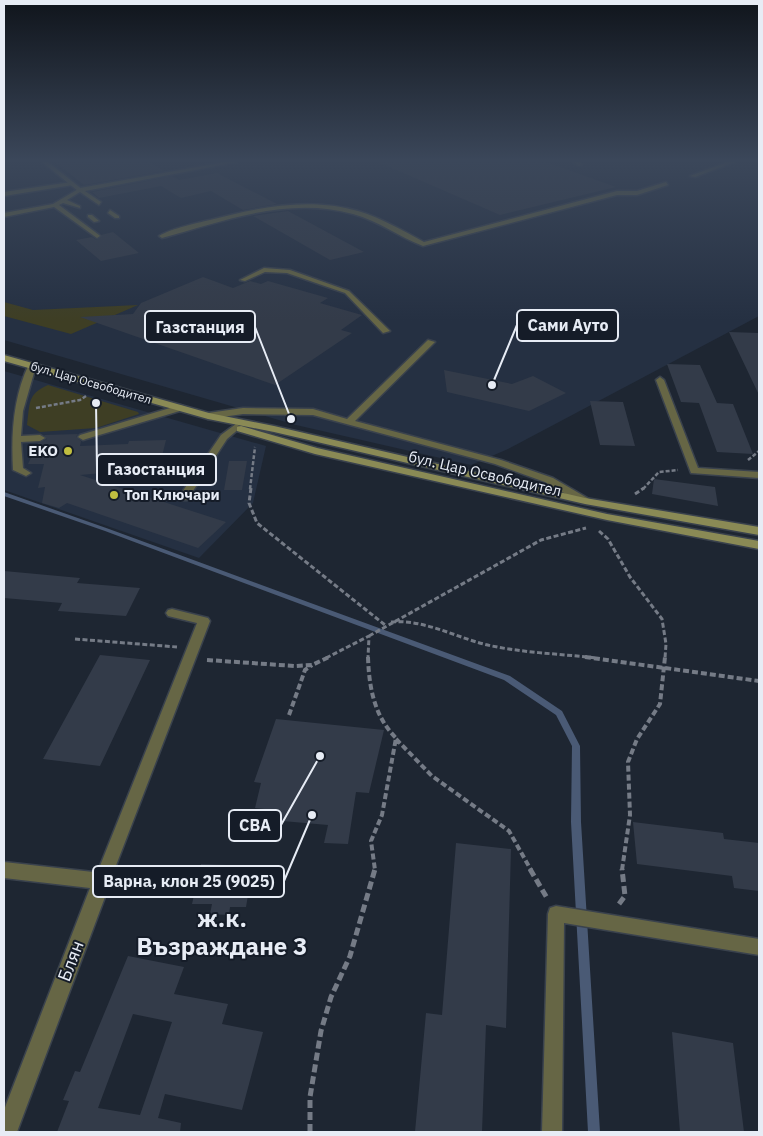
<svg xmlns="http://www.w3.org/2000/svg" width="763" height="1136" font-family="'IBM Plex Sans',sans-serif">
<rect width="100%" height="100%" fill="#1e2632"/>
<!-- built -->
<path fill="#253042" d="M4,162H750L759,168V316L508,449L471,465L296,425L4,340Z
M4,371L266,446L253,503L199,558L4,490Z"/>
<!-- green -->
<path fill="#3e3e24" d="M4,302L33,310L138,305L71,334L4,316Z
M48,385L138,412L139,414L96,428L40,432L27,425C30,404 27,394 48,385Z"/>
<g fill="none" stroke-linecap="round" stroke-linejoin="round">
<!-- stream -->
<path fill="#4a5a75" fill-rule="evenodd" d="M4,492L109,529L510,676L562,711L580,746L581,822L600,1132H588L571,822L572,746L556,715L504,680L105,531L4,496Z"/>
</g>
<!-- building -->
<path fill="#333b49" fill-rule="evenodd" d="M55,162H150L164,171L84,185Z
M378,162H546L616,187L500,215Z
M217,173L277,204L243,210L211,191L181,198L161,186L99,198L92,192L172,176L179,180Z
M288,211L364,252L330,260L253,216Z
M113,232L139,253L101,261L76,240L92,237L97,240L101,235Z
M203,277L233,288L250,281L261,284L268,281L328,298L320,303L362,315L341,330L352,333L275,385L80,317L133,314L141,303Z
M729,332L759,333V395Z
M667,364L700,365L717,403L733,404L753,454L717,452L699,403L681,402Z
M444,370L512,384L533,376L566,393L529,411L447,392Z
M590,401L623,402L635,446L600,445Z
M78,434L76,437L81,441L80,446L128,444L129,441L166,440L159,468L80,475L226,522L198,548L67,503L59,508L42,503L45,487L38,488L44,464H28L38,443L47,439L44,435Z
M229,461H247L242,490H224Z
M654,479L715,487L718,506L652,494Z
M4,571L80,578L77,583L140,588L126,616L58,611L62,603L4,598Z
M100,655L150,660L100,766L43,759Z
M276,719L384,730L369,793L356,792L348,844L324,843L328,825L271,820L274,810L255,808L261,783L254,782Z
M633,822L723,833L724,839L759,843V891L734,888L732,876L637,864Z
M456,843L511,849L506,1028L486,1025L482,1132H415L426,1013L442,1015Z
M201,864L253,866L246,907H230L229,915L210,914L212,904H192Z
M128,956L184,967L174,994L228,1004L222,1024L263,1032L242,1110L165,1094L158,1118L181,1123L180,1132H57L69,1101L63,1100L75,1071L80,1072ZM133,1014L172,1022L140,1115L98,1108Z
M672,1032L733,1043L744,1132H680Z"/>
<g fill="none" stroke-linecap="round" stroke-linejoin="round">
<!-- lane casing -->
<g stroke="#3a424d" stroke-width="3">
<path id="lane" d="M224,162H237L85,191L101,202L99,205L80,192L67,200L80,206V208L63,203L59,205L99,235L100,236L97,238L54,207L4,217V213L53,204L80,188Z
M573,162H580L582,164L579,166Z
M727,162H735L695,177L690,176Z
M71,182L73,185L4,196V192Z
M666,182L668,185L637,195H617L423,246C399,237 379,221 353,214C288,196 224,221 162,238L159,236C172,228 198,223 214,219C260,207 310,197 358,211C381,218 402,230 424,242L617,191H637Z
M110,210L119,216V218H115L108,213Z
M88,215H92L99,221L94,222L88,217Z
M264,268L290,270L349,291L390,331L383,333L345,293L287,273L265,272L245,281L240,280Z
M428,340L435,342L355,421L501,460L553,478L589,499L590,501L589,503H581L545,482L495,464L313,415L243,414L208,419L204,416L208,413L243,408L313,409L347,419Z
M29,364L36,366L23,411L21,436L40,435L45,438L40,441L21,442L23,468L31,473L26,476L13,470C11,434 13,397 29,364Z
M660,377L664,380L698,468L759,472V478L691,473L656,380Z
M180,405L183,406V410L86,439L83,440L78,437L80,435Z
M236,424L241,427L227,439L187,500H179L178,498L221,435Z
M172,609L208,618L210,621L110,881L108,886L102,888L96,886L94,881L197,623L168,616L166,613L168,610Z
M556,906L759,939V955L564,923L562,1132H542L548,914L550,908Z"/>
</g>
<!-- street casing -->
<g stroke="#3a424d" stroke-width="3">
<path id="street" d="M42,162H48L83,190L78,191Z
M4,862L102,873L108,875L111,881L17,1132H4V1110L90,888L4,878Z"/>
</g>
<!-- secondary casing -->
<g stroke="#3a424d" stroke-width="3">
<path id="secondary" d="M4,355L209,413L274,426L585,498L759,527V535L585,504L274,432L208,419L4,361Z
M241,426L317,448L607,514L759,541V549L607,520L315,454L237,431V427Z"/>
</g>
<!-- path-far3 -->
<path stroke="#757b86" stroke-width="2.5" stroke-dasharray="4 2" stroke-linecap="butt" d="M36,408L80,400L86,396
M748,460L759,451
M250,489L255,447
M643,489L659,472L678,470"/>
<!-- path-far2 -->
<path stroke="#757b86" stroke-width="3" stroke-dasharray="5 2.5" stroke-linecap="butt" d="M251,488L249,503L257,523L385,625
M635,494L644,488
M599,531L608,539L630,577L662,619L666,644L665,658
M391,622C426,619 458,639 492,646C526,653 562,654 596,658
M369,636L541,540L586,528
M75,639L177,647
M326,658L369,636L368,658"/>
<!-- path-far1 -->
<path stroke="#757b86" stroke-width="4" stroke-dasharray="6 3" stroke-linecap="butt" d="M368,657C369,687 374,716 396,738L382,815L371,841L375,870
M585,657L759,681
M207,660L295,666L312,665L329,657
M289,715L305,670L312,665
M396,739L432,776L509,831L531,870
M622,870L630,815L628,762L637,739L660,704L665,657"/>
<!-- path -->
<path stroke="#757b86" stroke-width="5" stroke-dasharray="8 4" stroke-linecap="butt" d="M530,869L547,898
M619,904L625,896L622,869
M310,1132V1097L321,1031L331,997L350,956L375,869"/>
<!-- lane -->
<use href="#lane" fill="#666645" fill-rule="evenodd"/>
<!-- street -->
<use href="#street" fill="#666645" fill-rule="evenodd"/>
<!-- secondary -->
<use href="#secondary" fill="#8a8a55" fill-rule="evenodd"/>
</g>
<!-- sky -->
<linearGradient id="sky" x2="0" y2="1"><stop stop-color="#10151c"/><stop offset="0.5" stop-color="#3b475a"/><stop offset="1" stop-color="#3b475a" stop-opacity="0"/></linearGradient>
<rect width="763" height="321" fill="url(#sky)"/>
<!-- markers -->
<g fill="#c1be40" stroke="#151c28" stroke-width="2">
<circle cx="68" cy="451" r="5"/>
<circle cx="114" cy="495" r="5"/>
</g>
<g text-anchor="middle" stroke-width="4" stroke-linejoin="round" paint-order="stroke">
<!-- far-street labels -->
<g font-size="12" fill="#e7ecf5" stroke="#151c28">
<text transform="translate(91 383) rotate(16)" y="4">бул. Цар Освободител</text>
</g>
<!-- poi labels -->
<g font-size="15" font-weight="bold" fill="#e7ecf5" stroke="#151c28" text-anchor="end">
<text x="58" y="456">EKO</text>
<text x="124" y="500" text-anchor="start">Топ Ключари</text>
</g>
<!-- street labels -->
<g font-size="15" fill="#e7ecf5" stroke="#151c28">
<text transform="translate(485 474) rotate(13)" y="5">бул. Цар Освободител</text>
</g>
<!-- near-street labels -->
<g font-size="18" fill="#e7ecf5" stroke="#151c28">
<text transform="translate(71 961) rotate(-69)" y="6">Блян</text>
</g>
<!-- near-district labels -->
<g font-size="24" font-weight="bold" fill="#e7ecf5" stroke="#151c28">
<text x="222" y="927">ж.к.<tspan x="222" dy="28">Възраждане 3</tspan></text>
</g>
</g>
<!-- callouts -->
<path fill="none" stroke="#e7ecf5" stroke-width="2" d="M492 385L517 325M291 419L255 327M96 403L97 469M320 756L281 825M312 815L284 881"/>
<g fill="#e7ecf5" stroke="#151c28" stroke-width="2">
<circle cx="492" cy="385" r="5"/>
<circle cx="291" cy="419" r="5"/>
<circle cx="96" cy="403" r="5"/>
<circle cx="320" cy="756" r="5"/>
<circle cx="312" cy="815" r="5"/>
</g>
<g fill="#151c28" stroke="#e7ecf5" stroke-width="2">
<rect x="517" y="310" width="101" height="31" rx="5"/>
<rect x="145" y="311" width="110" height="31" rx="5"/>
<rect x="97" y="454" width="119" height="31" rx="5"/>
<rect x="229" y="810" width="52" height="31" rx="5"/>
<rect x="93" y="866" width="191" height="31" rx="5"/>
</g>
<g font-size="16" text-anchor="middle" font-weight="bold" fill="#e7ecf5">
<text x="568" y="331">Сами Ауто</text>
<text x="200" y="333">Газстанция</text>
<text x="156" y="475">Газoстанция</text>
<text x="255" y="831">CBA</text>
<text x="189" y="887">Варна, клон 25 (9025)</text>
</g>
<!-- border -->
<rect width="763" height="1136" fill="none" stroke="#e7ecf5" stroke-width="10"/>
</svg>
